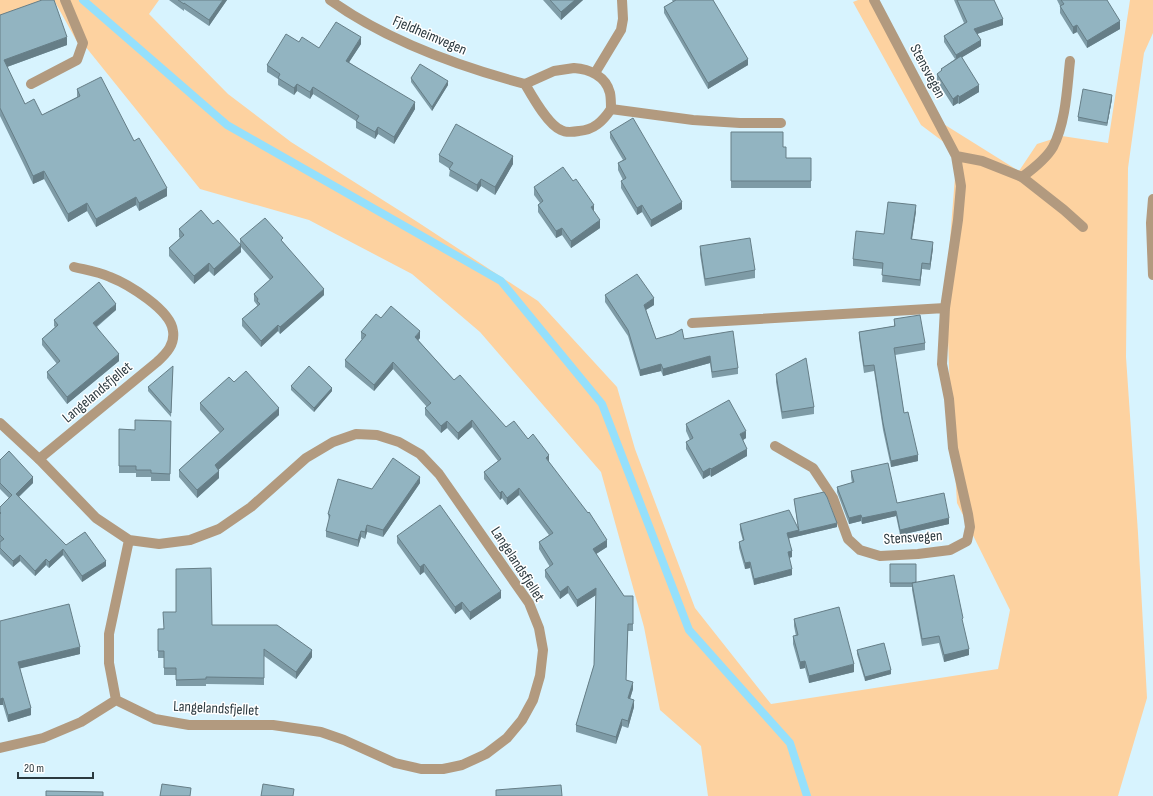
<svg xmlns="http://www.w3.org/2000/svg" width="1153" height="796" font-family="'Sofia Sans Condensed',sans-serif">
<rect width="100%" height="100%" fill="#d7f3fe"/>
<!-- green -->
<path fill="#fdd2a0" d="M0,0H159L149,14L228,94L291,142L416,221L538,301L617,387L635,449L695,608L771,704L998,669L1010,610L957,503L950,391L946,290L957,152L921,125L853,2L858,0H874L942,123L1019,171L1037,144L1062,136L1108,143L1130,0H1153V33L1144,53L1128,168L1126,357L1138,533L1147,698L1118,796H708L701,746L660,710L644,627L601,472L480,332L412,274L309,220L200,189L85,46L80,47L55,2L0,16Z"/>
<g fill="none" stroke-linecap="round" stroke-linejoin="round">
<!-- stream -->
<path stroke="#95e0fc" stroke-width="8" d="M83,0L227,125L501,281L602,404L689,630L790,743L807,796"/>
<!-- service -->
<path stroke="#b29a7f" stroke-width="10" d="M595,73L621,30L623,19L622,0
M31,84L77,60L83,43L65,0
M611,109L693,120L740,123H781
M1022,177C1033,169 1046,159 1053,147C1066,122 1067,88 1070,61
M39,459L157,362C167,353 175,344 173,331C171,310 128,284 110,277C99,272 86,270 74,267"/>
<!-- minor -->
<path stroke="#b29a7f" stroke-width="10" d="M330,0C387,41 457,66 525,84
M574,68C589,69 606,76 610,93C611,98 611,104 611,109C603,121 594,130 579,131C573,132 566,133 561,130C548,125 532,96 525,84L554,71Z
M956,156L982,161L1022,177L1064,210L1083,227
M1153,199L1151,223L1153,275
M692,323L945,308
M0,423L39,459L96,518L129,540L159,544L190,540L219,529L251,507L306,458L333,442L356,434L377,435L399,442L420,454L439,474L529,603L539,628L543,650L540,676L533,700L522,720L507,738L486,754L462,765L443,769H421L395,763L344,740L321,732L273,725H189L155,719L116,700L81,722L43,738L0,748
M775,446L813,468L833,498L848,539L860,550L880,556L918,554L950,550L967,541L970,527L968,514L953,448L949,399L942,364L945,308L958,220L961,186L956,156L874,0
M116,700L109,663V634L129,540"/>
</g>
<!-- wall -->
<path fill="#7e9ba6" d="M169,0H227L209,26L184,9V11Z
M543,0H583L561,20Z
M672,0H713L748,65L708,89L664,13V7L673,2Z
M954,0H994L1003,25L977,34L981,46L962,57L979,92L959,104L958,103L953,106L937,81V74L941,71V69L955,59L944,42V36L964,23Z
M1057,0H1107L1120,29L1087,48L1077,32L1073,34L1060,13V6Z
M0,15L67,45L7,67L25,104L42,115L77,97V89L134,141L167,196L139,211L136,205L96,227L87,211L68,222L44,179L33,184L25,167L0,116Z
M299,42L319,48L361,44L349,62L415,109L394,144L378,134L375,139L356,128V121L313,94L310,99L297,91L294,95L278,85V79L267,72V65Z
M411,78L448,85L432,111L411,82Z
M1112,99L1107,126L1078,121V117Z
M610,132L682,209L651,227L642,212L637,215L621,188V181L623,180L618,170V163L623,160L610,138Z
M731,132L783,147L786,158H811V188H731Z
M439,155L513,164L495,195L481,186L477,192L449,176L450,169L439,162Z
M534,187L594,212L600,228L571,248L562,235L556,238L538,212V205L540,203L534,195Z
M916,211L912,239L933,248L930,270L922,269L920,286L882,282L883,269L853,266V259L884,234Z
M213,224L240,244V239L283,242L324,295L280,334L278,331L261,347L242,326V319L257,306V305L254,301V294L270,280L241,247V252L214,276L209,271L194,284L169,256V248L180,238L179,237V229Z
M700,246L755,270V278L705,286L700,254Z
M605,295L654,305L646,310L656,339H684L738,368V374L712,378L710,363L663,376L661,371L640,376L628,336L605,302Z
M116,310L97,327L119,361L67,404L47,378V372L57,364L42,345V339L55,327L54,326V320Z
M381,318L420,338L418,340L454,380L506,427L528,439L549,462L607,547L596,554L624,596H633V631H628L626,680L633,689L630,699L634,707L628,728L622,726L616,744L576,732V725L594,665L596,595L577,607L568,593L560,599L545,577V570L550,567L539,549V542L549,535L519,495L507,505L502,498L500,500L484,479V472L498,461L472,427L458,440L447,428L441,433L425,415V408L427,407L393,369L374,391L345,367V360L362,339H361V332Z
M894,319L925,343V350L895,355L904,413L918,461L891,467L883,430L874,371L864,373L859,338V332L894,326Z
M173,369L171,417L148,391V387Z
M776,374L814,407V414L782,419L776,382Z
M234,382L279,415L218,470L219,478L197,498L179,477V470L220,433L200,410V403Z
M291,386L332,391L314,412L291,390Z
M171,421L170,481H151V477H136V473H119V429L135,430Z
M686,424L746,438L743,440L747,456L711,477L710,475L703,479L686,449V442L690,440L686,431Z
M0,460L33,483L19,497L66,545L106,566L82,582L63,555L49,568L46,565L35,576L20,561L13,567L0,554V542H1L0,541V507L9,498L0,489Z
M851,471L897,503L949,524L900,535L896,516L862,524L861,521L849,524L837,492V487L852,483L851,477Z
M420,483L383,537L367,532L365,539L361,537L358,547L326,537V531L329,520L328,514L372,489Z
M794,499L837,527L799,536V535V536L789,538L792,557L789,558L792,575L754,585L750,568L745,569L739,548V542L743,541L740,530V524L798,528Z
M397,536L501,598L470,620L462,609L455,614L424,572L420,575L397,543Z
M890,564L916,582L963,625L969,655L944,662L939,643L922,646L912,590V587H890Z
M794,619L854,672L809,683L805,668L800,669L793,644V636H796L794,626Z
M0,621L80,654L20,668L31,715L8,722L3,705H0Z
M212,625L312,657L296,679L264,656V685L206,684V686H176V675H164V658H158V629Z
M857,650L891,674L865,681L857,654Z"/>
<!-- shaded-wall -->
<path fill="#667e87" d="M223,0H227L209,26V20Z
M575,0H583L561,20V12Z
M1003,19V25L974,35V29Z
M1120,21V29L1087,48V41Z
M1077,25V32L1073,34V27Z
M67,37V45L4,68V60Z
M361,37V44L346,67V61Z
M981,40V46L956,61V55Z
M748,59V65L708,89V83Z
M448,81V85L432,111V107Z
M297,84V91L294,95V88Z
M979,85V92L959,104V97Z
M313,87V94L310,99V92Z
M958,95V103L953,106V99Z
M1112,95V99L1107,126V123Z
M415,102V109L394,144V137Z
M378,127V134L375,139V132Z
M513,156V164L495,195V187Z
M44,171V179L33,184V176Z
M481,179V186L477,192V185Z
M167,188V196L139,211V203Z
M136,197V205L96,227V219Z
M682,202V209L651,227V220Z
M87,203V211L68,222V214Z
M594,205V212L591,207Z
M642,205V212L637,215V208Z
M916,205V211L911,245V239Z
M600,220V228L571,248V241Z
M562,228V235L556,238V231Z
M933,242V248L930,270V264Z
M241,245V252L214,276V269Z
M209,263V271L194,284V276Z
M922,263V269L920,286V280Z
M324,289V295L280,334V327Z
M654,298V305L644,311V305Z
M116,304V310L93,329V323Z
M278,325V331L261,347V341Z
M420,331V338L415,344V337Z
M119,354V361L67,404V397Z
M710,356V363L663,376V369Z
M393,362V369L374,391V385Z
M661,364V371L640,376V370Z
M332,388V391L314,412V408Z
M279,408V415L215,473V465Z
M472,420V427L458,440V433Z
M447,421V428L441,433V426Z
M746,431V438L740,442V434Z
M747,449V456L711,477V469Z
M549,455V462L546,458Z
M918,455V461L891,467V461Z
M710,468V475L703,479V472Z
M219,471V478L197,498V490Z
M33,477V483L16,499V494Z
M420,477V483L383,537V530Z
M519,488V495L507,505V498Z
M502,491V498L500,500V493Z
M896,511V516L862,524V518Z
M861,515V521L849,524V518Z
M949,518V524L900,535V530Z
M837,523V527L799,536V532Z
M367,525V532L365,539V532Z
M799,530V536L787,539V533Z
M361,531V537L358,547V540Z
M607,540V547L593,556V549Z
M63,549V555L49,568V562Z
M792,551V557L788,558V552Z
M20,555V561L13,567V561Z
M46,559V565L35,576V571Z
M106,561V566L82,582V576Z
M750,562V568L745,569V563Z
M424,564V572L420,575V567Z
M792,569V575L754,585V579Z
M568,586V593L560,599V592Z
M596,588V595L577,607V600Z
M501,591V598L470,620V612Z
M462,602V609L455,614V607Z
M80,647V654L18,669V662Z
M969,649V655L944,662V655Z
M312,650V657L296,679V672Z
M805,661V668L800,669V662Z
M854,664V672L809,683V676Z
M891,670V674L865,681V677Z
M633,682V689L628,705V698Z
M3,698V705H0V699Z
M634,700V707L628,728V721Z
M31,708V715L8,722V715Z
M622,719V726L616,744V737Z"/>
<!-- building -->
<path fill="#92b4c1" stroke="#667e87" d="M42,0H54L67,37L4,60L25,104L34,99L42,115L80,96L77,89L101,77L134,141L139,138L167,188L139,203L136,197L96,219L87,203L68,214L44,171L33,176L25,159L0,108V15Z
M178,0H223L209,20L184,3V4Z
M550,0H575L561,12Z
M676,0H713L748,59L708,83L664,7Z
M957,0H994L1003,19L974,29L981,40L956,55L944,36L967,22Z
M1061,0H1107L1120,21L1087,41L1077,25L1073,27L1060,6L1064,4Z
M336,22L361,37L346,61L415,102L394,137L378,127L375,132L356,121L359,116L313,87L310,92L297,84L294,88L278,78L280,74L267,65L286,34L299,42L302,37L319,48Z
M961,56L979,85L959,97L958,95L953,99L937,74L942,70L941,69Z
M420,64L448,81L432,107L411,78Z
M1083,89L1112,95L1107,123L1078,117Z
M633,118L682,202L651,220L642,205L637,208L621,181L626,178L618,163L626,159L610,132Z
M456,124L513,156L495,187L481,179L477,185L449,169L453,163L439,155Z
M731,132H783V147H786V158H811V181H731Z
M563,167L573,181L576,179L594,205L591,207L600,220L571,241L562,228L556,231L538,205L543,201L534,187Z
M888,202L916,205L911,239L933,242L930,264L922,263L920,280L882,275L883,263L853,259L856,231L884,234Z
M201,210L213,224L218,220L241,245L214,269L209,263L194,276L169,248L184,235L179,229Z
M265,218L283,238L281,240L324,289L280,327L278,325L261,341L242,319L260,304L257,301L258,299L254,294L273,277L240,239Z
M750,238L755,270L705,279L700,246Z
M637,274L654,298L644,305L656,339L673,334L682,329L684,339L733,331L738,368L712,372L710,356L663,369L661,364L640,370L628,330L605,295Z
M99,282L116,304L93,323L119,354L67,397L47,372L60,361L42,339L58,325L54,320Z
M391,306L420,331L415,337L454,380L460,375L506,427L514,421L528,439L533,434L549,455L546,458L588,513L589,512L607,540L593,549L624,596H633V624H628L626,680L633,682L628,698L634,700L628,721L622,719L616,737L576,725L594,665L596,588L577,600L568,586L560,592L545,570L553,564L539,542L553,533L519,488L507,498L502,491L500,493L484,472L501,459L472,420L458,433L447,421L441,426L425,408L431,403L393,362L374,385L345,360L366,335L361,332L376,314L381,318Z
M920,315L925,343L894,348L904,413L908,412L918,455L891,461L883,423L874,365L864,366L859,332L895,326L894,319Z
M806,358L814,407L782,412L776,374Z
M173,366L171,413L148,387Z
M309,366L332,388L314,408L291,386Z
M246,371L279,408L215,465L219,471L197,490L179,470L224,429L200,403L229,377L234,382Z
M729,400L746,431L740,434L747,449L711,469L710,468L703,472L686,442L693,438L686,424Z
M135,420L171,421L170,474L151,473V470H136V466H119V429L135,430Z
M9,451L33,477L16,494L66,545L85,532L106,561L82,576L63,549L49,562L46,559L35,571L20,555L13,561L0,548V542L4,539L0,535V514L1,513L0,512V507L12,495L0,483V460Z
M393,458L420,477L383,530L367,525L365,532L361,531L358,540L326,531L330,515L328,514L338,479L372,489Z
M888,463L897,503L944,493L949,518L900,530L896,511L862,518L861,515L849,518L837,487L854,482L851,471Z
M824,492L827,497L837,523L799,532L794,499Z
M440,505L501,591L470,612L462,602L455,607L424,564L420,567L397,536Z
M789,510L799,530L787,533L792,551L788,552L792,569L754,579L750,562L745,563L739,542L744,540L740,524Z
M890,564H916V582L912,583H890Z
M211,568L212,625H277L312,650L296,672L264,649V678L206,677V679L176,680V668H164V651H158V629H164L163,612H176V569Z
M954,575L963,618L962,619L969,649L944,655L939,636L922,639L912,583Z
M69,604L80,647L18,662L31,708L8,715L3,698L0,699V621Z
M839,607L854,664L809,676L805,661L800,662L793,636L798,635L794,619Z
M884,643L891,670L865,677L857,650Z
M162,784L191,788L190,796H160Z
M263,784L294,789L293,796H261Z
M561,785L562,796H496V790Z
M46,791L103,792V796H46Z"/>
<g text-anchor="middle" stroke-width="3" stroke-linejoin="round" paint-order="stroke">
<!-- street labels -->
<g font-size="15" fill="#2b393f" stroke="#fff">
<text transform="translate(430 35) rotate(23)" y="5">Fjeldheimvegen</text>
<text transform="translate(928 71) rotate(62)" y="5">Stensvegen</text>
<text transform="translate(97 392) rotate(-40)" y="5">Langelandsfjellet</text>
<text transform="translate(913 537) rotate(-4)" y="5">Stensvegen</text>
<text transform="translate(518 564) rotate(57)" y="5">Langelandsfjellet</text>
<text transform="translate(216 708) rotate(3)" y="5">Langelandsfjellet</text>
</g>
</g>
<!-- scale -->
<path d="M18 772v6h75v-6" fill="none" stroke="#2b393f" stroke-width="2"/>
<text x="24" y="772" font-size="12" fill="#2b393f" stroke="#ffffff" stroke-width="3" paint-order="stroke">20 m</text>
</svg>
